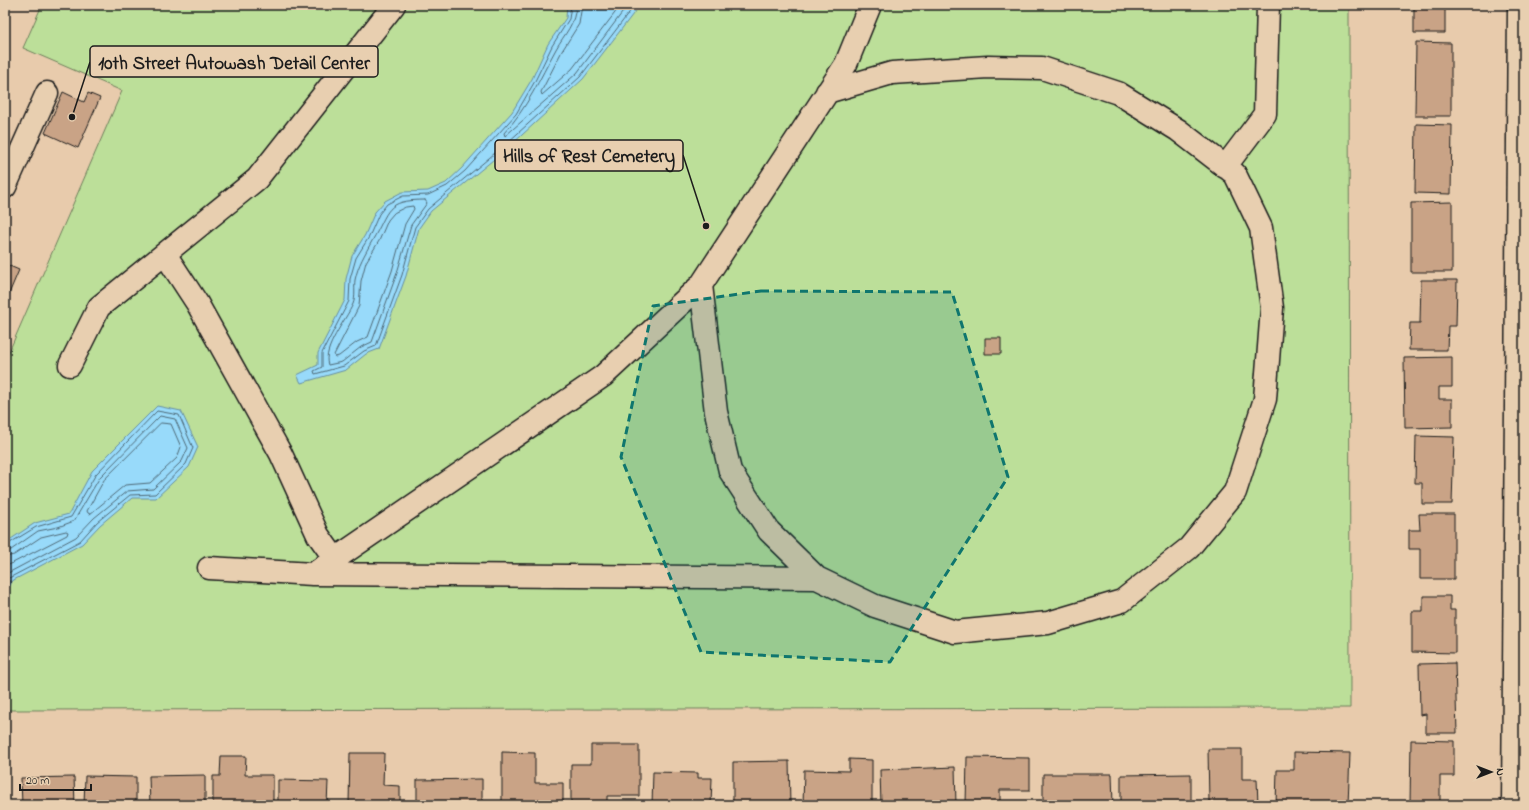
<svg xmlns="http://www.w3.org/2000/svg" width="1529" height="810" font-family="'Indie Flower',sans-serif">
<rect width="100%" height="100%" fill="#e8cbac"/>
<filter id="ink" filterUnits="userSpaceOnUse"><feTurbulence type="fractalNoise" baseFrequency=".025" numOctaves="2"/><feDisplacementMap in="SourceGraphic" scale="8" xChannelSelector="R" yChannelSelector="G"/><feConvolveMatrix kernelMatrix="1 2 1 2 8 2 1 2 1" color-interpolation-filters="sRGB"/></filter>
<g filter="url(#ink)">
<!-- green -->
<path fill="#bcdf99" stroke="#6c7e5a" d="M42,5H1349L1350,708L5,710V361L122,91L23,48Z"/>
<!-- water -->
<path fill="#98dafa" stroke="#668ea1" d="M567,5H640L583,79L510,146L431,211L419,228L406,276L379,349L366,354L346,370L301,383L297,375L318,365V353L345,300L346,279L352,256L365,235L375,212L385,201L402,192L428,191L446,183L462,168L512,112L532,79L548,44L566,18Z
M157,406L181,411L198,447L189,467L156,498H132L100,525L82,544L8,583L5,578V543L35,523L69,514L92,471Z"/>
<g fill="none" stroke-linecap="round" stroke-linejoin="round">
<!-- shore -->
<path stroke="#4e6875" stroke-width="1" d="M571,5L569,19L552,46L535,81L516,114L465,171L447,186L428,195L403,196L387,204L379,214L369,237L356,258L350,279L349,301L322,353V367L314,371L315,374L344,366L364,351L376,346L402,275L415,227L428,209L507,143L580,77L635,5
M576,5C575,25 565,33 556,49C539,80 528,107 504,133L505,136L577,73L628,5
M582,5L579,24L562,51L541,92L542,95L572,69L621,5
M425,200L427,203L411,225L397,273L372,342L361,347L342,362L328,365C322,349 346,320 353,304C356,297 354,287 355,280C358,265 365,254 372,241C390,211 384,200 425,200Z
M406,207L413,206L414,209L405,224L392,271L368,337L357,342L339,356L335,357L334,355L359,306L361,281L366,262L379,241L388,220L394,213Z
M161,423L171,424L181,447L177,458L150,483L125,485L90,514L88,513L87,511L104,480Z
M5,546L36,527L71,517L96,474L157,411L179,415L193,448L186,464L155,494L130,495L97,522L80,541L9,578H5
M5,551L11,550L38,531L58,527L74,521L100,477L160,416L175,419L188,448L182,461L153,489L127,491L94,518L76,537L8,573H5
M5,557L14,555L41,537L66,531L68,532L67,535L5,567"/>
<!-- stream -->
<path stroke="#668ea1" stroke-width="7" d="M5,588L8,583"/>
</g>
<!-- building -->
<path fill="#c9a386" stroke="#1c1c1c" d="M1414,5H1445V33H1414Z
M1416,42L1451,43V116H1415Z
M63,92L84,102L88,93L100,98L78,148L45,133Z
M1416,124L1452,125L1451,194L1415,193Z
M1452,202V272H1411V203Z
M5,264L19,270L5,303Z
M1421,280H1457L1456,326H1448L1447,350H1409L1410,323H1420Z
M985,338H1001V354H985Z
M1452,357V387H1439V399H1452V427L1405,428L1404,358Z
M1416,436L1454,437L1452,504H1422V483H1415Z
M1419,514H1454V579H1420V549H1409V530H1420Z
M1423,596H1450V610H1455V653L1412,652V611H1423Z
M1455,663L1457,733H1426V714L1420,715L1419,664Z
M1411,740L1454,741V776H1440V805H1410Z
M591,745H639V796H607V805H571V764H591Z
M1208,749H1242V779H1257L1258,805H1228V802H1209Z
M502,752L535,753V783H563V805H502Z
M1294,752L1350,753L1348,805H1276L1277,770H1294Z
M350,753H384L383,785L400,786V805H349Z
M221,756H246L245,775H273V805H213V776H220Z
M967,757L1030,758V790H1000V805H966Z
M849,759L872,760V805H803L804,770L849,771Z
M789,761L790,805H733V762Z
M955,767L956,805H881L880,770Z
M653,772L698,773V778H712L711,805H652Z
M1043,774H1112L1113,805H1043Z
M1191,774V805H1121V775Z
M205,775V805H150L149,776Z
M85,776L136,777V805H84Z
M74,777L75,805H22L21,778Z
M482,779V805H417V780Z
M278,780L328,781L327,805H278Z"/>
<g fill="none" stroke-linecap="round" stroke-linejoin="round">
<!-- minor casing -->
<g stroke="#1c1c1c" stroke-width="25">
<path id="minor" d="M1225,167L1265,114L1268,5
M5,187L47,93
M165,254L197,303L281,454L318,535L335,559
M701,285L716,412L730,471L769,531L817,578L875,606L955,632L1048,623L1122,601L1189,548L1235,492L1265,399L1272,308L1261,228L1235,174L1178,130L1118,93L1042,68L988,67L892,73L827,92
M70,365L99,307L257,179L394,5
M209,568L313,574L817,578
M313,574L603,376L701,285L846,64L870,5
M1513,805L1519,5"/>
</g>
<!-- minor -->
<use href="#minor" stroke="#e8cfb0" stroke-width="22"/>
</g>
</g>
<!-- marked area -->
<path fill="#0f766e" fill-opacity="0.2" stroke="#0f766e" stroke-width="3" stroke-dasharray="8 5" stroke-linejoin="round" d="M761,291L952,292L1008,477L890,662L701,652L621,457L653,306Z"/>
<!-- callouts -->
<path fill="none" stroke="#1c1c1c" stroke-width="1.5" d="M72 117L90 62M706 226L683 155"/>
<g fill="#1c1c1c" stroke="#e8cfb0" stroke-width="1.5">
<circle cx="72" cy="117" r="4"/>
<circle cx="706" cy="226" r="4"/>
</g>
<g fill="#e8cfb0" stroke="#1c1c1c" stroke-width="1.5">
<rect x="90" y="46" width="288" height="31" rx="4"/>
<rect x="495" y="140" width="188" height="31" rx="4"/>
</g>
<g font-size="19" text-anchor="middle" font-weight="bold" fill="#1c1c1c">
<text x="234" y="69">10th Street Autowash Detail Center</text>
<text x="589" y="162">Hills of Rest Cemetery</text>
</g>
<!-- margin -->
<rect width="1529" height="810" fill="none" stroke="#e8cfb0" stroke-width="20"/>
<rect x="10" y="10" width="1509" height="790" fill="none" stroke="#1c1c1c" stroke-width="1.5" filter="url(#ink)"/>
<!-- north arrow -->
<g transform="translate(1491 772) rotate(90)" stroke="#e8cfb0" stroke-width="3" paint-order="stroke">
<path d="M0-3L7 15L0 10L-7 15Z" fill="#1c1c1c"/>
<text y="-6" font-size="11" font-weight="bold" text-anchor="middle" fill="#1c1c1c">N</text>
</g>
<!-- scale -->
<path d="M20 784v6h71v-6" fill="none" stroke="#1c1c1c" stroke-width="2"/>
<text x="26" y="784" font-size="12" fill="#1c1c1c" stroke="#e8cfb0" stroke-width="3" paint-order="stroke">20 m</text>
</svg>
